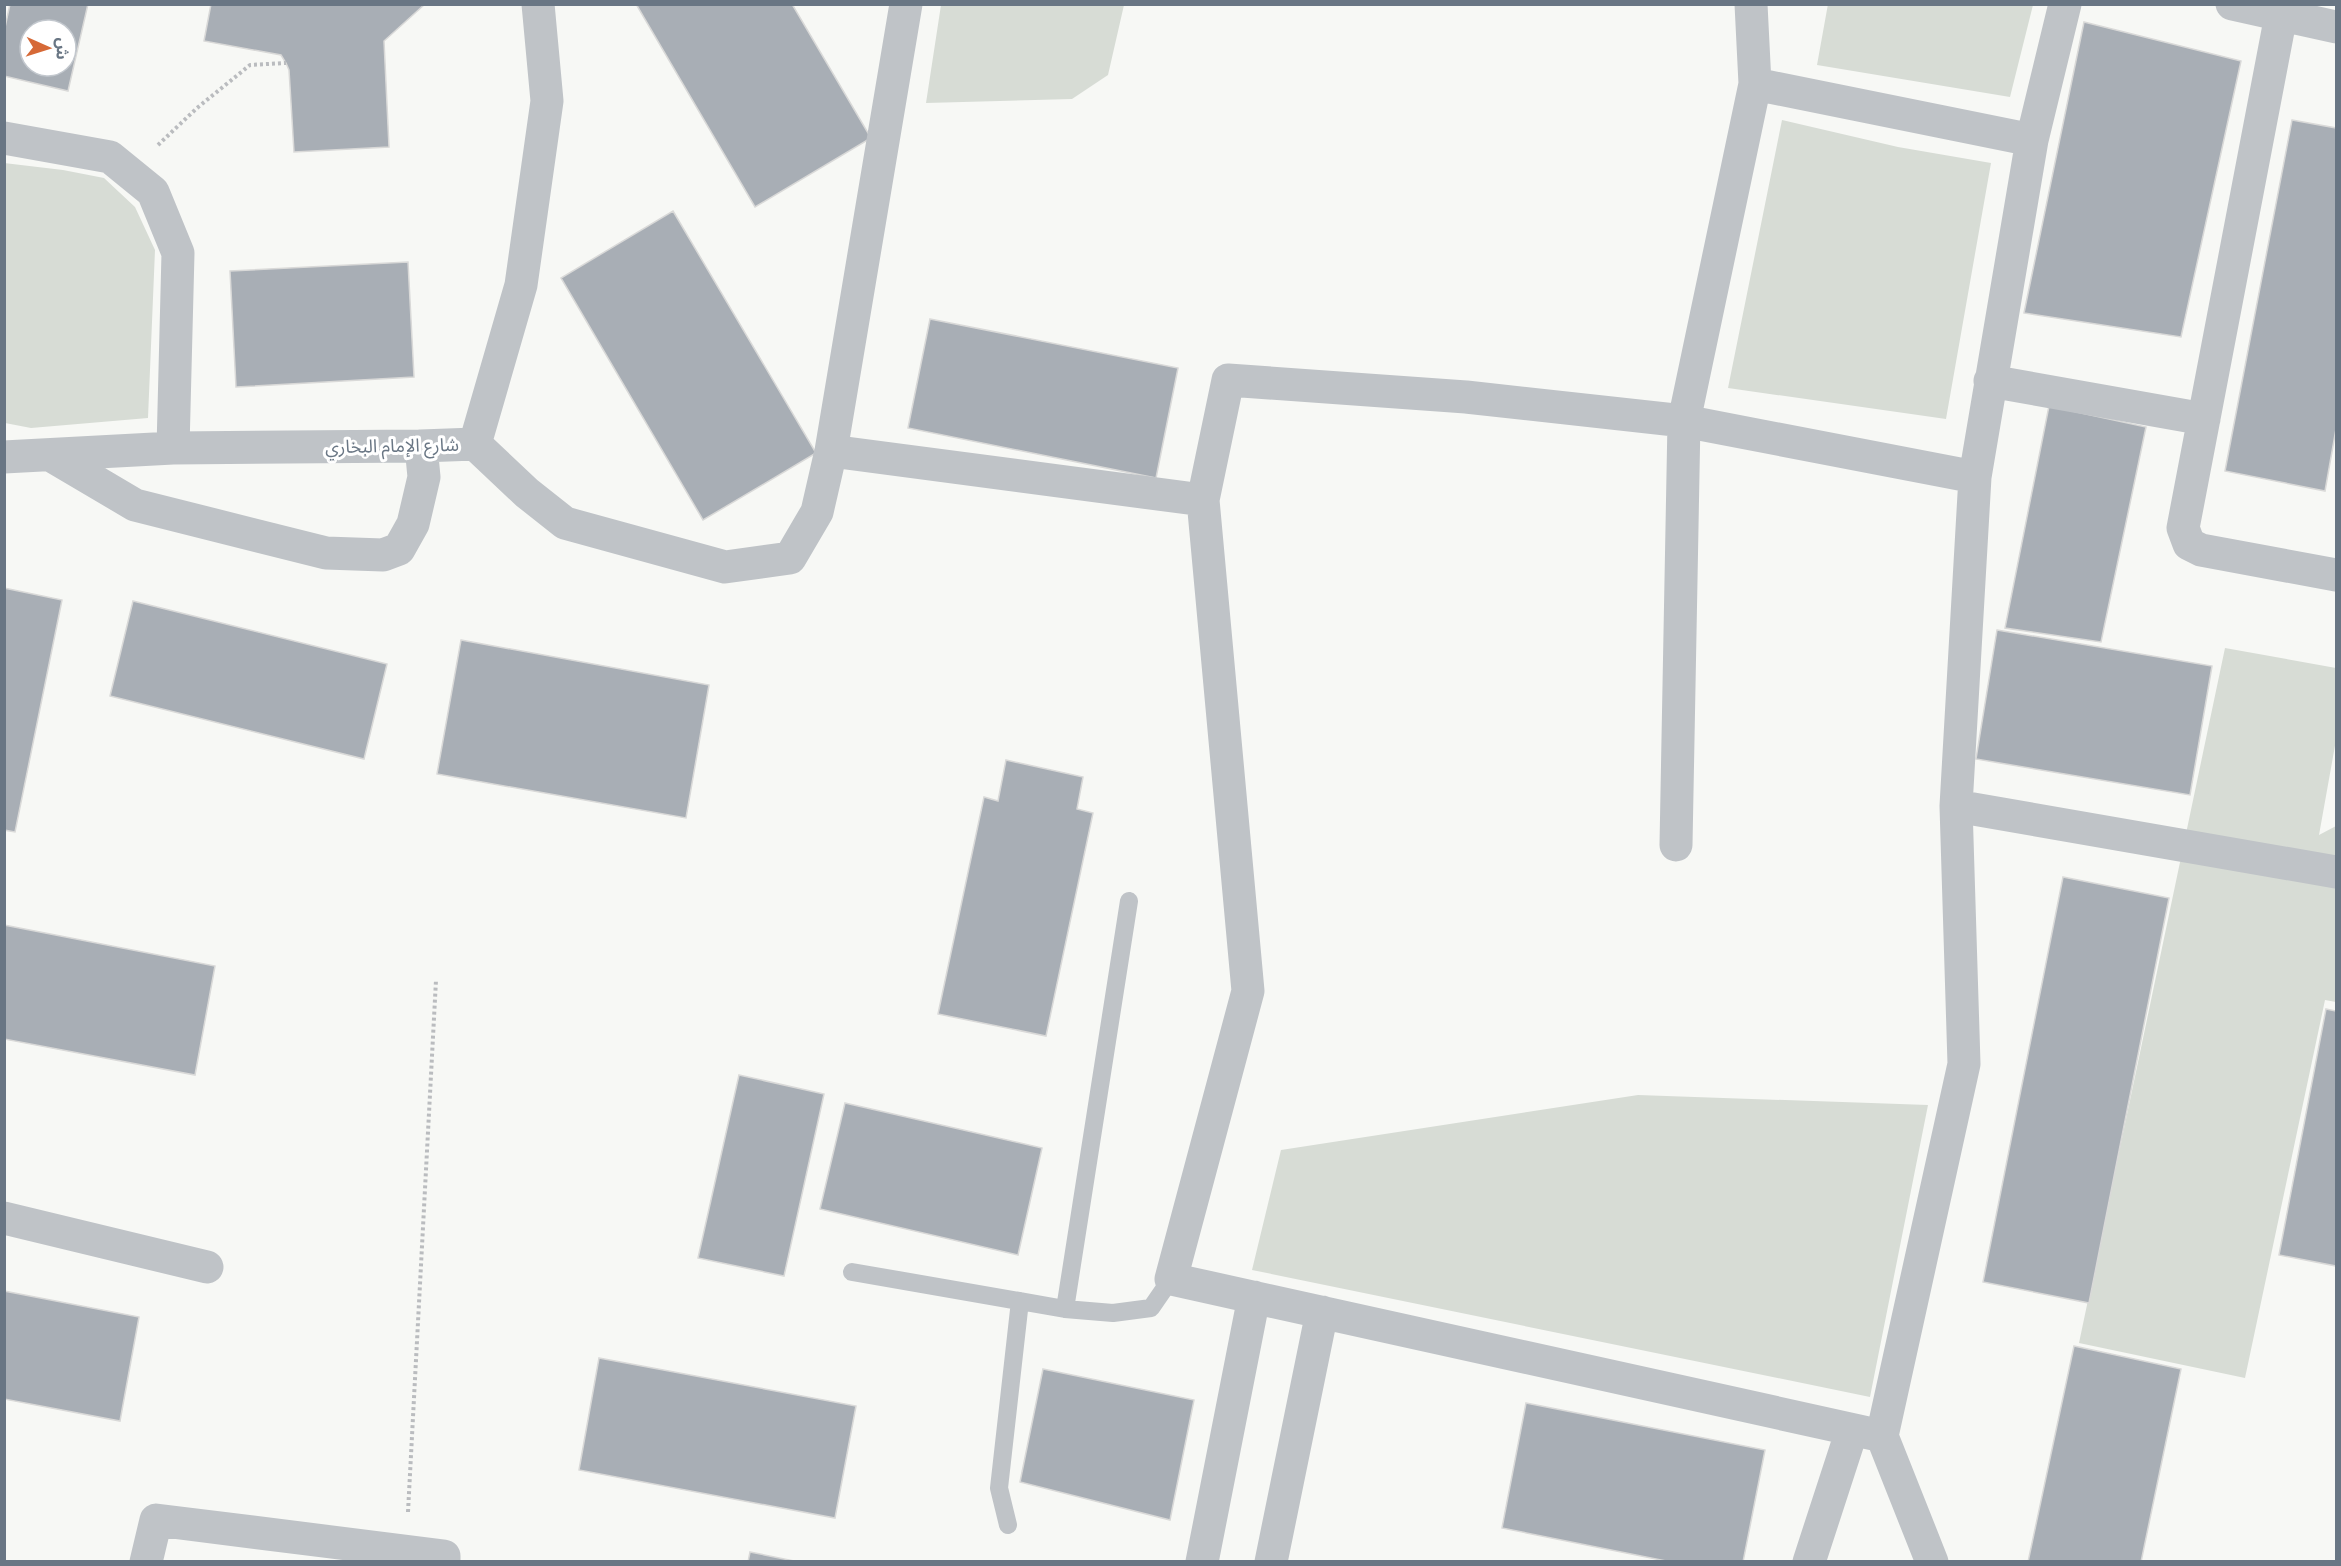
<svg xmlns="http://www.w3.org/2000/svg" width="2341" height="1566" font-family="Overpass,'Noto Sans Arabic',sans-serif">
<rect width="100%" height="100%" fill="#f7f8f5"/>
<!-- green -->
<path fill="#d7dcd5" d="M1828,4H2033V5L2010,97L1817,65Z
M941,5V4L1124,5L1108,75L1072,99L926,103Z
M1782,120L1898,147L1991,163L1946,419L1728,388Z
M4,163L63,170L104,178L135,207L155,250L148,418L31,428L5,423Z
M2225,648L2336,668V740L2319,835L2336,826V1002L2325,1000L2245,1378L2079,1343Z
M1638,1095L1928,1105L1870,1397L1252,1270L1281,1150Z"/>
<!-- building -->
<path fill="#a8aeb5" stroke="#d9d9d8" stroke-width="1.5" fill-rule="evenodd" d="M10,4H88L68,91L4,76V32ZM30,30H66V66H30Z
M211,4H425L384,41L389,147L294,152L289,70L286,63L281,55L204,41Z
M636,4H792L871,138L755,207Z
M2084,22L2241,61L2181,337L2024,313Z
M2292,120L2336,128V429L2325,491L2225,471Z
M673,211L816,453L703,520L561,278Z
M408,262L414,377L236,387L230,271Z
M930,319L1178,368L1156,478L908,428Z
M2049,406L2146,427L2101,642L2005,628Z
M4,588L62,600L15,832L4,830Z
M133,601L387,664L364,759L110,696Z
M1997,630L2212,666L2190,795L1976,759Z
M461,640L709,685L686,818L437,774Z
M1006,760L1083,777L1077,809L1093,813L1046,1036L938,1014L984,797L998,801Z
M2063,877L2169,898L2089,1303L1983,1282Z
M4,925L215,966L195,1075L4,1039Z
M2326,1009L2336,1011V1266L2279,1255Z
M739,1075L824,1094L784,1276L698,1258Z
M845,1103L1042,1148L1018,1255L820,1209Z
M4,1291L139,1317L120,1421L4,1399Z
M2074,1346L2181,1369L2141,1562H2028Z
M599,1358L856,1406L835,1518L579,1470Z
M1043,1369L1194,1400L1170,1520L1020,1482Z
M1526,1403L1765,1450L1743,1562H1671L1502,1528Z
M750,1552L799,1562H748Z"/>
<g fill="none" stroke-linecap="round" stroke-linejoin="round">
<!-- path -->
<path stroke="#babcbf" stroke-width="4" stroke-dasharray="3 3" stroke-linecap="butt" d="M158,145L197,108L250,65L286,63
M408,1512L436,980"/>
<!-- lane -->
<path stroke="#bfc3c7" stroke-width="18" d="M852,1272L1065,1309L1113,1313L1151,1308L1171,1279
M1065,1309L1129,901
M1008,1525L999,1488L1020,1301"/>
<!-- street -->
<path stroke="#bfc3c7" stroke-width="33" d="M2232,4L2336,27
M2281,15L2183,528L2189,544L2201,550L2336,575
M1755,84L2032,140
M4,138L110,157L153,192L178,253L173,448
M1990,381L2204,419
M475,444L527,493L565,523L725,567L790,558L817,512L831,451L906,4
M475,444L521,285L547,101L538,4
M831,451L1203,500
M52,456L135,505L326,553L383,555L399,549L413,524L424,477L421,446
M4,457L173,448L421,446L475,444
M1956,806L2336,872
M1676,845L1684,421L1755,84L1751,4
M4,1218L207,1267
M1882,1436L1171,1279L1248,991L1203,500L1228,380L1466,397L1684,421L1975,477
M146,1562L156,1520L444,1556V1562
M1202,1562L1254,1297
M1271,1562L1322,1312
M1809,1562L1852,1430
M1932,1562L1882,1436L1964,1064L1956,806L1975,477L2032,140L2065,4"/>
</g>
<g text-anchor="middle" stroke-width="6" stroke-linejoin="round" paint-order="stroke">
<!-- street labels -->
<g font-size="18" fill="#697684" stroke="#fff">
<text transform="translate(392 446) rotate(-1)" y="6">شارع الإمام البخاري</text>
</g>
</g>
<!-- border -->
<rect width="2341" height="1566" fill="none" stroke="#697684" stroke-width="12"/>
<!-- north arrow -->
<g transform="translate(48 48) rotate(93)"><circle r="28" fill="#ffffff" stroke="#c3c8ce" stroke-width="1.5"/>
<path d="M0-4.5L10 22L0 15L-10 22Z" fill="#d66937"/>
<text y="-9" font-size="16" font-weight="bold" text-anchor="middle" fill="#697684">ش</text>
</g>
</svg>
